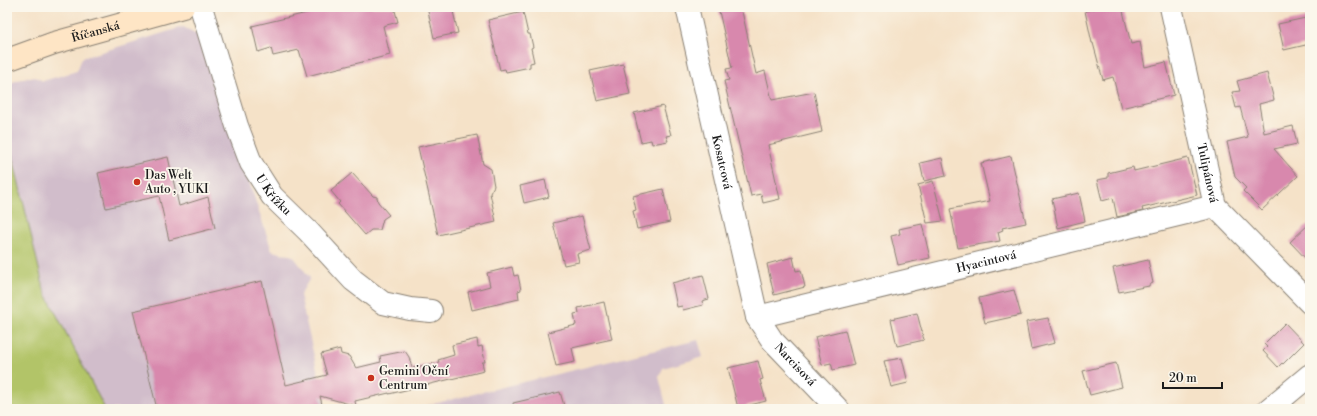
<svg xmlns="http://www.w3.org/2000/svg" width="1317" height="416" font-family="'Libre Bodoni',serif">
<rect width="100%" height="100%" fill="#fbf7ec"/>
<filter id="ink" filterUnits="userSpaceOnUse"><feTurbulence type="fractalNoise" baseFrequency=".025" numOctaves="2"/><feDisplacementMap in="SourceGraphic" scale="8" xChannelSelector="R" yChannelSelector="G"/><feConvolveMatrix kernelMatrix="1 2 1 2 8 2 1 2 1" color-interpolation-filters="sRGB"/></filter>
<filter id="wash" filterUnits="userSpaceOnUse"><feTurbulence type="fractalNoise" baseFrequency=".012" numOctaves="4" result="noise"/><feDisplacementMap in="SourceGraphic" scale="16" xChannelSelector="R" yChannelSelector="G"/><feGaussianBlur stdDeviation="0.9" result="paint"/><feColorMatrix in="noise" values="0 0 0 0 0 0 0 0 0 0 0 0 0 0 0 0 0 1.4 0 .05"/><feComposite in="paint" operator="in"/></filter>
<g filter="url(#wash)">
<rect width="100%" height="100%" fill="#f5e2c8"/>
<!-- industrial -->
<path fill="#d1bdcb" d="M183,27L201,36L272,251L293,256L310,278L300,295L326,409H105L44,290L8,137L10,83L27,77H35L43,81L77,71L82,58Z
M698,340L703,357L663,368L659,377L667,409H412Z"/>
<!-- green -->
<path fill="#b2c468" stroke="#677042" d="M10,83L8,137L44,290L105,409H7V84Z"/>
<g id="blocks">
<!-- building -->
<path fill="#d888ad" d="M332,7H394L398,22L383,26L390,55L307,76L299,50L273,56L271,48L258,52L252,26Z
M427,7H452L458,33L434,38Z
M718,7H741L756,74L765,71L772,100L814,92L822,132L768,145L780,199L763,203L761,194L751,196L724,81L729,80L726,69L732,68Z
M1102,7H1122L1131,44L1140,42L1145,67L1166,62L1174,95L1121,108L1113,77L1103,80L1093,43H1092L1085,11Z
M523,12L528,34H530L533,47L531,48L534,62L530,63V67L506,72L505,69L500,70L488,20Z
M1310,17V44L1284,50L1278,24Z
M623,64L630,94L597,101L590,71Z
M1267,73L1274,100L1259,104L1264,133L1293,126L1297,144L1274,149L1298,176L1262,210L1243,191L1246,188L1235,177L1227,142L1248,137L1240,107L1236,108L1232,92L1240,91L1237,81Z
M663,106L671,135L666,136L668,141L652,144L651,140L641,142L634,113Z
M477,135L483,164L491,169L494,186L490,193L496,222L438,235L418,147Z
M1011,156L1026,223L1002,228L1003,230L998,232L1000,241L958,248L950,209L990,201L981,163Z
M168,157L179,206L208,197L215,228L169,240L159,196L106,208L98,173Z
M942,158L946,176L924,181L920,163Z
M1188,158L1197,195L1142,208L1143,211L1117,217L1113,198L1102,201L1097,180L1108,178V173L1133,167L1134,171Z
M352,173L373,196L377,197L378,202L389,215L383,219L380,230H371L365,235L338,204L340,202L331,191Z
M545,180L549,197L524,203L520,186Z
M933,181L943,221L927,223L918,185Z
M663,189L670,222L637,229L633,211L636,210L633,196Z
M1079,193L1085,221L1058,228L1052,199Z
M582,216L591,250L577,254L579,262L564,265L553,223Z
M1310,223V263L1290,242Z
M922,224L930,258L898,265L891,236L900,234L899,229Z
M793,257L796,271L801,270L805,287L774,295L767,264Z
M1148,260L1153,283L1149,285V286L1119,292L1113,268Z
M512,267L514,276L518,275L521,290L518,291L519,299L472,310L468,292L490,286L487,273Z
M703,275L709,299L702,301L703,305L683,310L682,306L677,307L672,283Z
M262,281L286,385L327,375L321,354L340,349L341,354L349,356L356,368L381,362L380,356L405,351L409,357L412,368L439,362L438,360L454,355L452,345L477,339L478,347L482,346L485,362H482L484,371L389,394V393L355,401L356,406L320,396L323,409H157L133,311Z
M1014,290L1021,315L985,323L979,298Z
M604,302L612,339L572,348L575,362L556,366L548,332L576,325L574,314L579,313L578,308Z
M917,313L924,340L897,346L891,319Z
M1048,318L1055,343L1031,349L1026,322Z
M1285,323L1304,343L1283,364L1282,363L1278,367L1263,351L1267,347L1264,344Z
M845,330L854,365L833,370L831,363L822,365L815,337Z
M902,358L908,383L891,387L884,361Z
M758,361L763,379L760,380L766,401L738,408L728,368Z
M1116,363L1122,387L1090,395L1083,371Z
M560,392L565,409H514L513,403Z"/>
</g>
</g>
<g filter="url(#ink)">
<use href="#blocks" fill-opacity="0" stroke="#887f72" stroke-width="1"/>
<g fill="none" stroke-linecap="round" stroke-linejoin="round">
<!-- street casing -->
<g stroke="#887f72" stroke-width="24">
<g id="street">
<path id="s1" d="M201,7L237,126L251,163L272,196L308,231L353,280L383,303L410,309L431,311"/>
<path id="s2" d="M687,7L757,317L772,340L838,409"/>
<path id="s3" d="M1171,7L1215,206L1310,303"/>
<path id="s4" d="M757,317L1215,206"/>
<path d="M1269,409L1310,375"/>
</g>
</g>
<!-- secondary casing -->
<g stroke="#887f72" stroke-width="24">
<g id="secondary">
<path id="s5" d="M7,60L54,43L183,7"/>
</g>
</g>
<!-- street -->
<use href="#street" stroke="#fff" stroke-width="22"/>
<!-- secondary -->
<use href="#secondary" stroke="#fee5c5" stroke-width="22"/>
</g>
</g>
<!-- markers -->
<g fill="#c8321e" stroke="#fbf7ec" stroke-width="1.5">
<circle cx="137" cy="182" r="4"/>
<circle cx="371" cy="378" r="4"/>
</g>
<g text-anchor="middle" stroke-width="3.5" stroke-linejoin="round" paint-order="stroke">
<!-- street labels -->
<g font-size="12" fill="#1c1c1c" stroke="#fbf7ec">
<text dy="4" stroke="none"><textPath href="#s5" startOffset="93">Říčanská</textPath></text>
<text dy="4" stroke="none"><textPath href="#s2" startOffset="159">Kosatcová</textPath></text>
<text dy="4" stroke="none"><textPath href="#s3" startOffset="170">Tulipánová</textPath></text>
<text dy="4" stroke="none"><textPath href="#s1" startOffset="203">U Křížku</textPath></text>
<text dy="4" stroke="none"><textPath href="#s4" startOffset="236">Hyacintová</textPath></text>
<text dy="4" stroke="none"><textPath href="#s2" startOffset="379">Narcisová</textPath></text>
</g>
<!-- poi labels -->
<g font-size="12" fill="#1c1c1c" stroke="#fbf7ec" text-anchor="start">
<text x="145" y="179">Das Welt<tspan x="145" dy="14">Auto , YUKI</tspan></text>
<text x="379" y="375">Gemini Oční<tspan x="379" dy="14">Centrum</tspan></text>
</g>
</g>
<!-- margin -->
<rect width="1317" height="416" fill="none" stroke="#fbf7ec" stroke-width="24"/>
<!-- scale -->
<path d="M1163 382v6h59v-6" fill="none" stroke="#1c1c1c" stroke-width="2"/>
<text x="1169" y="382" font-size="12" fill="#1c1c1c" stroke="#fbf7ec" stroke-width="3" paint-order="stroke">20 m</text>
</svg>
